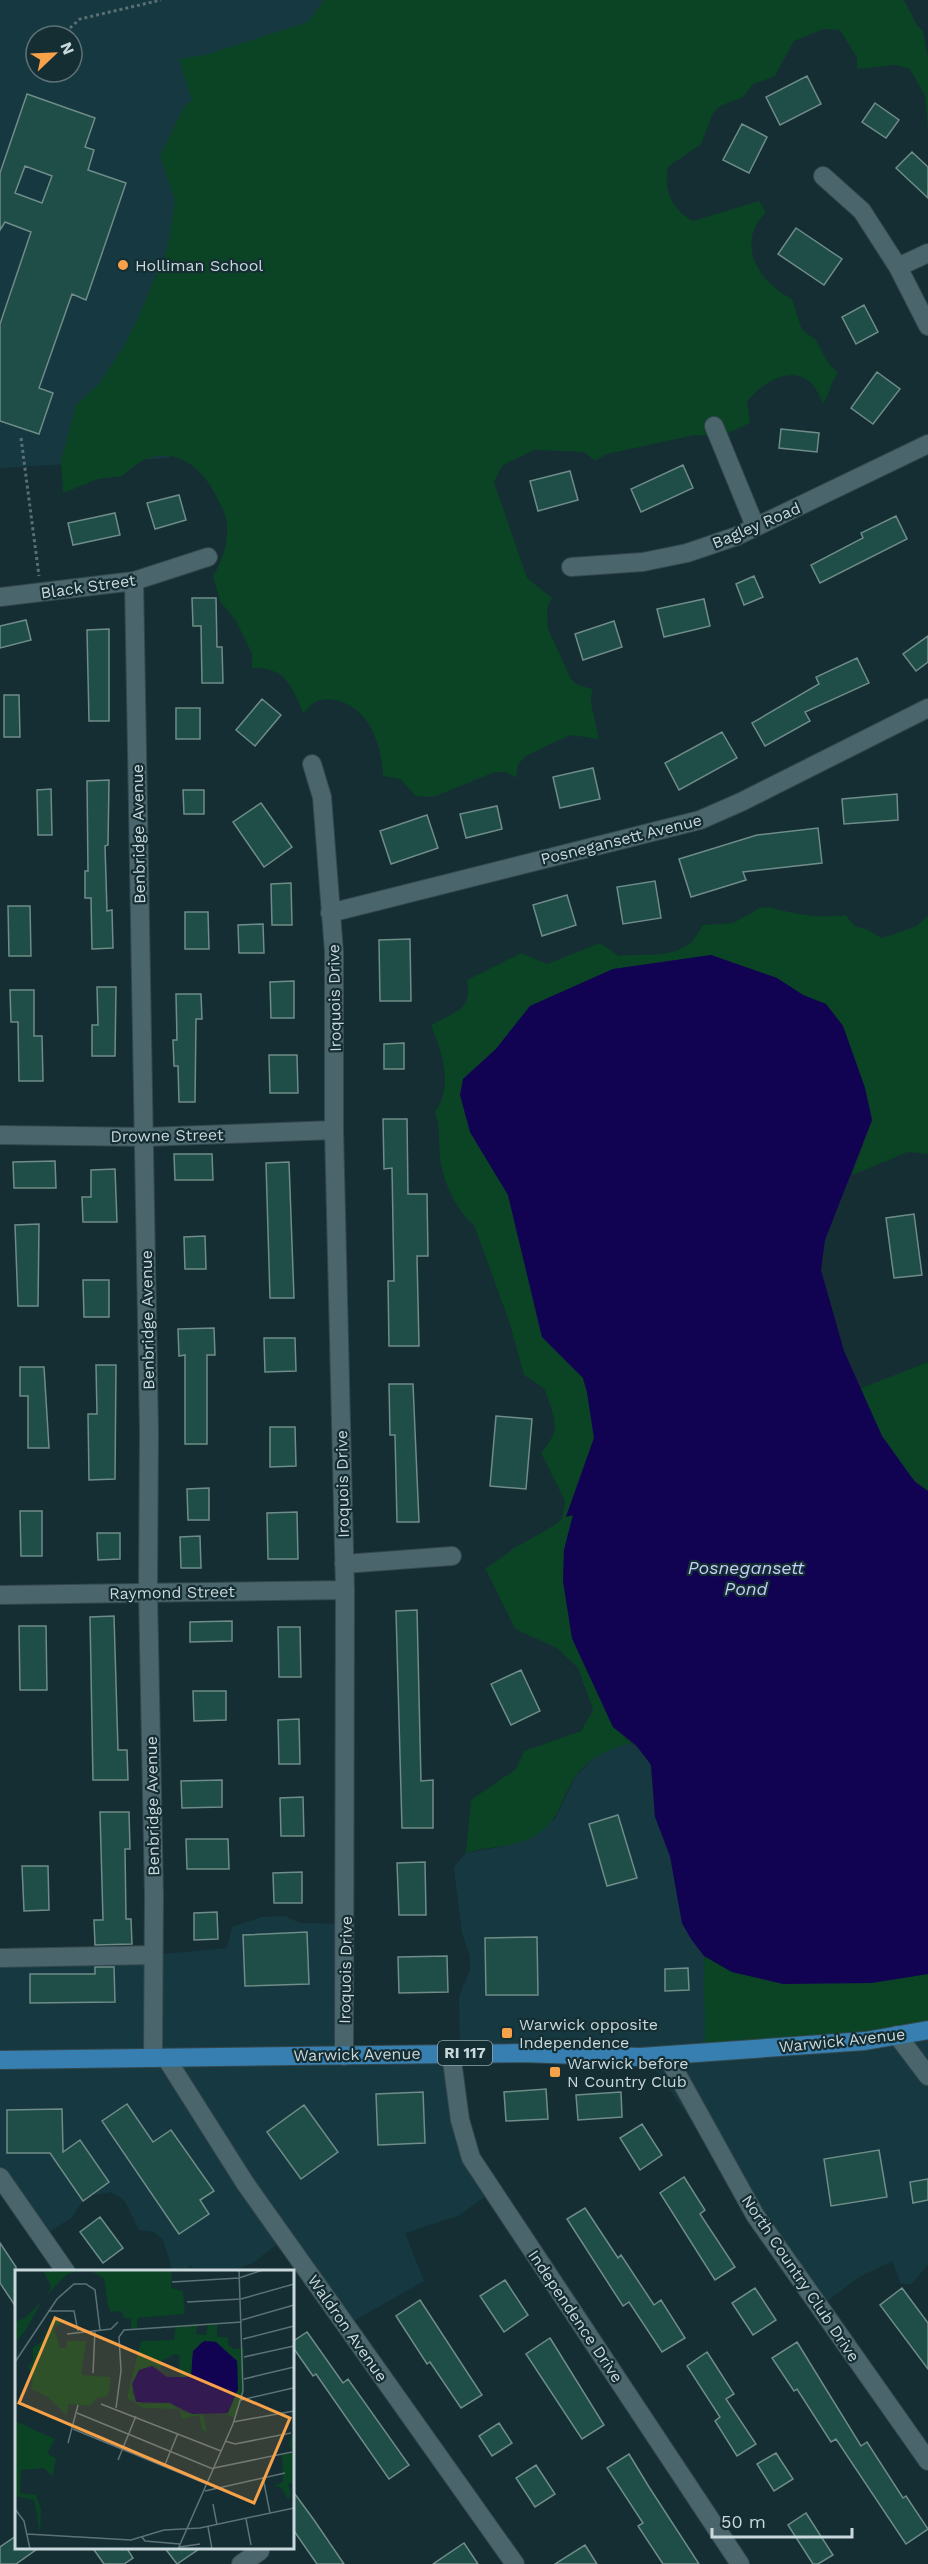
<svg xmlns="http://www.w3.org/2000/svg" width="928" height="2564" font-family="'Work Sans',sans-serif">
<rect width="100%" height="100%" fill="#152e34"/>
<!-- built -->
<path fill="#163941" fill-rule="evenodd" d="M0,0H352L169,458L0,468ZM36,36H72V72H36Z
M631,1743L646,1756L651,1766L655,1816L670,1856L682,1923L704,1956L707,1985L928,2031V2264L912,2284H901L892,2261L859,2277L822,2305L645,2055L460,2049L459,1996L470,1970V1956L462,1933L454,1867L466,1853L505,1846L555,1819L576,1776L595,1757L610,1749Z
M285,1916L300,1923L347,1924V2051L447,2053L461,2119L491,2192L460,2215L405,2233L424,2281L350,2323L284,2239L254,2262L233,2271H197L189,2265V2271H173L163,2240L154,2232L139,2230L125,2201L111,2192L86,2196L72,2217L45,2235L7,2189L0,2195V1959L153,1955L227,1948L232,1927L262,1917Z"/>
<!-- green -->
<path fill="#0b4325" d="M324,0H904L917,25L923,31L928,57V131L925,96L910,69L896,65L857,69V58L840,30L824,29L794,41L775,76L752,85L743,97L720,106L713,113L701,144L668,167C663,191 672,209 693,221L759,201L766,212C735,243 758,282 792,299L802,330L816,340L829,364L838,373C829,384 831,393 823,404C820,397 816,388 811,383C791,364 760,384 747,402L750,423L722,436L695,435L607,454L595,461L584,452L534,450L503,465L494,482L527,578L552,598L547,609L548,629L571,679L578,685L592,689L591,703L599,739L570,735L526,756L518,764L516,778L506,772H495L433,797L416,796L400,779L383,776C382,756 377,735 365,719C350,699 317,689 304,714C291,687 287,667 252,668V654L236,621L220,601L213,576C223,560 230,538 226,519C225,512 220,504 217,498C197,456 158,439 123,476L98,479L63,493L61,461L76,405L99,384L124,346L140,314L168,246L175,200L160,156L184,107L192,100L179,59L205,55L302,24L309,21Z
M769,907C795,914 819,919 846,915L854,926L866,929L882,938L917,926L928,915V1154L908,1152L852,1175L872,1120L865,1088L843,1026L826,1004L803,995L777,978L711,955L613,969L530,1006L496,1049L463,1079L470,1132L508,1195L542,1337L583,1378L587,1392L594,1438L566,1516L573,1514L564,1550L563,1581L572,1639L613,1727L631,1743C609,1749 589,1757 576,1776C560,1799 563,1815 538,1834C518,1848 488,1846 466,1853L471,1800L516,1769L524,1751L581,1731L593,1710L578,1668L557,1648L515,1629L485,1568C498,1562 503,1555 513,1549C530,1538 546,1532 562,1519L565,1501L541,1453C564,1427 553,1419 545,1389L524,1375L509,1321L474,1225C458,1213 446,1187 442,1168C437,1149 442,1134 435,1112C454,1085 442,1053 431,1025C456,1011 472,1011 467,980L521,953L547,964L600,943L619,956C642,953 669,959 689,944C695,940 699,930 703,925L733,923L760,908Z
M928,1362V1491C894,1467 876,1424 859,1389Z
M704,1956L732,1972L839,1982L871,1983L928,1974V2031L705,2050Z"/>
<!-- water -->
<path fill="#110352" d="M711,955L777,978L803,995L826,1004L843,1026L865,1088L872,1120L825,1240L821,1270L844,1351L882,1436L915,1482L928,1491V1974L871,1983L783,1984L732,1972L704,1956L691,1939L682,1923L670,1856L655,1817L651,1765L636,1745L613,1727L572,1638L563,1581L564,1550L573,1515L566,1517L594,1438L587,1392L583,1378L542,1337L508,1195L470,1132L460,1095L463,1079L496,1049L530,1006L613,969Z"/>
<!-- building -->
<path fill="#1f4d47" stroke="#6f8c88" stroke-width="1.5" fill-rule="evenodd" d="M807,76L821,104L780,125L766,97Z
M27,94L95,118L85,147L94,150L88,170L126,183L86,300L72,294L39,388L53,393L39,434L0,421V324L31,232L5,222L0,230V173ZM25,166L52,176L42,203L15,193Z
M875,103L899,120L886,138L862,122Z
M742,124L767,137L749,173L723,160Z
M912,152L928,167V198L896,168Z
M796,228L842,259L824,285L778,254Z
M864,305L878,332L856,344L842,317Z
M877,372L900,389L873,424L851,408Z
M781,429L819,433L817,452L779,448Z
M683,465L693,488L641,512L631,489Z
M570,471L578,500L538,511L530,481Z
M179,495L186,520L155,529L147,503Z
M115,513L120,535L73,545L68,523Z
M896,516L907,539L820,583L811,565L863,538L861,533Z
M754,576L763,597L744,605L736,584Z
M192,598H216L217,647H222L223,683H202L201,626H193Z
M704,599L710,626L664,637L657,609Z
M26,620L31,640L0,648V626Z
M614,621L622,647L583,660L575,634Z
M109,629V721H89L87,630Z
M928,636V662L916,671L903,654Z
M857,658L869,683L805,712L810,721L765,746L752,723L819,684L816,677Z
M4,695H19L20,737H4Z
M262,699L281,715L255,746L236,730Z
M176,708H200V739H176Z
M722,732L737,758L679,790L665,763Z
M593,768L600,799L560,808L553,777Z
M109,780L108,845L105,846L107,911L112,910L113,948L92,949L91,898H85V871H88L87,781Z
M51,789L52,835H38L37,790Z
M183,790H204V814H184Z
M897,794L898,820L844,824L842,799Z
M261,803L292,847L264,867L233,822Z
M497,806L502,829L466,838L460,814Z
M427,815L438,848L391,864L380,831Z
M818,828L822,863L743,872L746,880L691,897L679,859L757,835Z
M655,881L661,918L623,924L617,887Z
M291,883L292,925H272L271,884Z
M567,895L576,925L542,936L533,905Z
M8,906H30L31,956H9Z
M185,912H208L209,949H185Z
M263,924L264,953H239L238,925Z
M410,939L411,1001H380L379,940Z
M294,981V1018H271L270,982Z
M97,987H116L115,1056H92V1025H98Z
M10,990H34V1036H42L43,1081H19L18,1022H11Z
M176,994H201L202,1019H196L195,1102H179L178,1066H174L173,1040H177Z
M404,1043V1069H384V1044Z
M269,1055H297L298,1093H270Z
M383,1119H407L408,1194H427L428,1256H417L419,1346H389L388,1281H394L392,1168L384,1169Z
M174,1154H212L213,1180H175Z
M55,1161L56,1188H14L13,1162Z
M289,1162L294,1298H270L266,1163Z
M115,1169L117,1222H83L82,1197H91V1170Z
M914,1214L922,1275L894,1278L886,1218Z
M39,1224L38,1306H18L15,1225Z
M205,1236L206,1269H185L184,1237Z
M83,1280H109V1317H84Z
M214,1328L215,1355H207V1444H185V1355L179,1356L178,1329Z
M264,1338H295L296,1371L265,1372Z
M96,1365H116L115,1479L89,1480L88,1414H97Z
M20,1367H44L49,1448H28V1396H20Z
M389,1384H413L419,1522H397L395,1435H390Z
M496,1416L532,1419L526,1489L490,1486Z
M270,1427H295L296,1466L270,1467Z
M209,1488V1520H188L187,1489Z
M20,1511H42V1556H21Z
M297,1512L298,1559H268L267,1513Z
M97,1533H120V1559L98,1560Z
M200,1536L201,1568H181L180,1537Z
M417,1610L421,1781L433,1780V1828H402L396,1611Z
M114,1616L118,1750H127L128,1780H93L90,1617Z
M232,1621V1641L190,1642V1622Z
M19,1626H46L47,1690H20Z
M278,1627H300L301,1677H279Z
M521,1670L540,1711L511,1725L491,1684Z
M193,1691H226V1720L194,1721Z
M299,1719L300,1764H279L278,1720Z
M222,1780V1807L182,1808L181,1781Z
M303,1797L304,1836H281L280,1798Z
M100,1812H129L130,1849H125L126,1919H131L132,1944L95,1945L94,1920H103Z
M618,1815L637,1878L607,1886L589,1824Z
M186,1839H228L229,1869H187Z
M425,1862L426,1915H399L397,1863Z
M22,1866H48L49,1910L24,1911Z
M302,1872V1903H274L273,1873Z
M217,1912L218,1939L194,1940V1913Z
M307,1932L309,1984L245,1986L243,1935Z
M537,1937L538,1995H486L485,1938Z
M447,1956L448,1992L399,1993L398,1957Z
M95,1967H114L115,2002L30,2003V1974H95Z
M688,1968L689,1990L665,1991V1969Z
M546,2089L548,2119L506,2121L504,2092Z
M423,2092L425,2143L378,2145L376,2094Z
M621,2092L622,2117L578,2120L576,2095Z
M127,2104L153,2142L171,2130L214,2191L200,2200L209,2214L179,2234L102,2121Z
M304,2105L338,2152L301,2179L267,2132Z
M62,2109L63,2152L80,2140L109,2182L83,2201L50,2153H7V2110Z
M642,2124L662,2155L640,2170L620,2138Z
M879,2150L887,2197L831,2206L824,2159Z
M684,2177L705,2210L700,2214L735,2267L715,2280L660,2193Z
M928,2179V2200L913,2203L910,2182Z
M585,2208L618,2258L621,2255L654,2305L661,2300L685,2338L662,2352L629,2302L623,2306L567,2219Z
M100,2217L123,2248L103,2263L80,2232Z
M0,2243L16,2267V2307L0,2283Z
M505,2280L528,2315L504,2332L480,2296Z
M755,2288L776,2320L753,2335L732,2303Z
M902,2288L928,2323V2369L880,2305Z
M420,2300L482,2395L461,2408L430,2362L427,2364L396,2316Z
M307,2332L343,2383L348,2379L409,2465L389,2479L316,2374L313,2376L292,2346V2342Z
M550,2338L604,2425L582,2439L526,2354Z
M797,2342L861,2446L867,2442L903,2498L906,2496L928,2529L906,2544L836,2439L831,2442L797,2389L794,2391L772,2358Z
M707,2352L734,2394L726,2399L756,2444L737,2456L715,2421L720,2417L687,2366Z
M499,2423L512,2443L492,2456L479,2436Z
M776,2453L793,2479L774,2491L757,2464Z
M629,2454L649,2487L699,2564H663L638,2526L643,2523L607,2468Z
M536,2465L555,2494L535,2507L516,2478Z
M292,2490L314,2520L344,2564H317L292,2528Z
M806,2513L833,2555L818,2564H813L788,2525Z
M16,2536V2547H40L16,2564H0V2547Z
M464,2543L478,2564H433Z
M585,2545L597,2564H555Z
M92,2547H126L133,2558L124,2564H104Z
M164,2547H202L177,2564Z"/>
<g fill="none" stroke-linecap="round" stroke-linejoin="round">
<!-- minor casing -->
<g stroke="#34484d" stroke-width="20">
<path id="minor" d="M823,176L862,211L898,267L928,326
M898,267L928,253
M714,426L755,526
M571,567L643,562L687,553L737,536L928,444
M134,581L149,1432L148,1593L154,1895L153,2058
M0,597L134,581L208,557
M312,764L322,797L334,952V1130L345,1590L344,2056
M330,913L700,820L741,802L928,708
M0,1135L145,1137L334,1130
M344,1564L452,1556
M0,1595L345,1590
M0,1958L153,1955
M897,2035L928,2076
M451,2053L460,2120L471,2158L740,2564
M667,2056L755,2215L928,2461
M166,2058L245,2183L515,2564
M0,2177L66,2272
M241,2564L260,2551"/>
</g>
<!-- major casing -->
<g stroke="#34484d" stroke-width="20">
<path id="major" d="M0,2060L521,2053L640,2057L865,2041L928,2030"/>
</g>
<!-- path -->
<path stroke="#5a6f74" stroke-width="3" stroke-dasharray="3 3" stroke-linecap="butt" d="M61,36L80,19L161,0
M21,438L39,576"/>
<!-- minor -->
<use href="#minor" stroke="#4b656c" stroke-width="18"/>
<!-- major -->
<use href="#major" stroke="#377fb0" stroke-width="18"/>
</g>
<!-- markers -->
<g fill="#f7a148" stroke="#152e34" stroke-width="2">
<circle cx="123" cy="265" r="6"/>
<rect x="501" y="2027" width="12" height="12" rx="3"/>
<rect x="549" y="2066" width="12" height="12" rx="3"/>
</g>
<g text-anchor="middle" stroke-width="4.5" stroke-linejoin="round" paint-order="stroke">
<!-- shield labels -->
<rect fill="#152e34" stroke="#93a5a9" stroke-width="1.5" x="438" y="2041" width="54" height="24" rx="4.5"/>
<g font-size="15" font-weight="bold" fill="#c9d8db">
<text x="465" y="2058">RI 117</text>
</g>
<!-- poi labels -->
<g font-size="16" fill="#c9d8db" stroke="#152e34" text-anchor="start">
<text x="135" y="271">Holliman School</text>
<text x="519" y="2030">Warwick opposite<tspan x="519" dy="18">Independence</tspan></text>
<text x="567" y="2069">Warwick before<tspan x="567" dy="18">N Country Club</tspan></text>
</g>
<!-- street labels -->
<g font-size="16" fill="#c9d8db" stroke="#152e34">
<text transform="translate(756 525) rotate(-23)" y="6">Bagley Road</text>
<text transform="translate(88 586) rotate(-8)" y="6">Black Street</text>
<text transform="translate(138 834) rotate(-91)" y="6">Benbridge Avenue</text>
<text transform="translate(621 839) rotate(-14)" y="6">Posnegansett Avenue</text>
<text transform="translate(334 998) rotate(-91)" y="6">Iroquois Drive</text>
<text transform="translate(167 1135) rotate(-1)" y="6">Drowne Street</text>
<text transform="translate(147 1320) rotate(-91)" y="6">Benbridge Avenue</text>
<text transform="translate(342 1484) rotate(-91)" y="6">Iroquois Drive</text>
<text transform="translate(172 1592) rotate(-1)" y="6">Raymond Street</text>
<text transform="translate(152 1806) rotate(-91)" y="6">Benbridge Avenue</text>
<text transform="translate(345 1970) rotate(-89)" y="6">Iroquois Drive</text>
<text transform="translate(842 2040) rotate(-6)" y="6">Warwick Avenue</text>
<text transform="translate(357 2054) rotate(-1)" y="6">Warwick Avenue</text>
<text transform="translate(801 2278) rotate(56)" y="6">North Country Club Drive</text>
<text transform="translate(576 2316) rotate(56)" y="6">Independence Drive</text>
<text transform="translate(348 2328) rotate(55)" y="6">Waldron Avenue</text>
</g>
<!-- water labels -->
<g font-size="18" font-style="italic" fill="#c6cefb" stroke="#152e34">
<text x="746" y="1574">Posnegansett<tspan x="746" dy="21">Pond</tspan></text>
</g>
</g>
<!-- overview -->
<g transform="translate(15 2270)">
<rect width="279" height="279" fill="#152e34"/>
<path d="M28,0H65L52,4L32,25L36,17ZM73,0H157L156,18L168,21L170,44L122,48V58L116,59V49L109,48L106,41L96,42L93,36L89,8ZM27,31L10,61L0,73V52L10,48ZM53,49L39,58L45,78H51L52,71H71L66,105L95,107V116L93,126L82,128L75,136L53,134L52,146L33,127L16,119L18,105L13,97L18,91V77L26,73L37,50ZM183,54L181,64L191,65L193,54H202V67H213V75L218,79L229,78L228,121L219,148L211,144L223,119L222,91L198,71L185,73L177,88V105L165,108L164,85L160,84L147,91L145,100L141,96L124,100L117,123L126,134L154,133L171,143H188L192,162L187,160L184,145L167,149L164,139L128,138L112,128L126,71L159,70L161,56ZM0,151L40,169L32,184L41,188L38,207L29,198L6,200L5,223L21,225L26,239L25,264L19,230L0,226ZM279,162V213L273,214L276,224L273,230L267,218L259,216L268,212L267,184L278,183L274,173Z" fill="#0b4325"/>
<path d="M189,71L201,72L222,91L223,119L213,143L177,144L155,133L121,132L117,114L124,100L137,96L152,107H176L178,81Z" fill="#110352"/>
<path fill="none" stroke="#5d7277" stroke-width="1.5" d="M157,12L224,8L248,0M172,32L226,29L279,14M33,41H59L63,61M227,50L279,35M52,64L96,59L103,52M228,69L279,56M229,87L279,76M0,92L42,29L59,14H71L80,20L85,60M78,103L80,60M229,109L279,97M226,130L278,118M86,134L206,181M101,138L106,101L104,67L109,60L227,52M62,143L198,199M218,152L279,141M58,159L192,214M210,171L220,174L276,163M53,173L63,135M103,190L121,146M149,197L163,163M199,198L277,182M248,208L255,243M190,221L270,203M198,234L202,255M0,239L9,251L15,279M231,249L236,275M193,257L197,279M12,264L116,270L149,260L185,258L279,238M127,267L130,271L165,274M164,277L185,274M163,279L218,154L228,121L224,0"/>
<path fill="#f7a148" fill-opacity="0.15" stroke="#f7a148" stroke-width="3" d="M40,48L275,148L239,233L4,133Z"/>
<rect width="279" height="279" fill="none" stroke="#c9d8db" stroke-width="3"/>
</g>
<!-- north arrow -->
<g transform="translate(54 54) rotate(67)"><circle r="28" fill="#152e34" stroke="#5d7277" stroke-width="1.5"/>
<path d="M0-4.5L10 22L0 15L-10 22Z" fill="#f7a148"/>
<text y="-9" font-size="16" font-weight="bold" text-anchor="middle" fill="#c9d8db">N</text>
</g>
<!-- scale -->
<path d="M712 2528v9h140v-9" fill="none" stroke="#c9d8db" stroke-width="3"/>
<text x="721" y="2528" font-size="18" fill="#c9d8db" stroke="#152e34" stroke-width="4.5" paint-order="stroke">50 m</text>
</svg>
